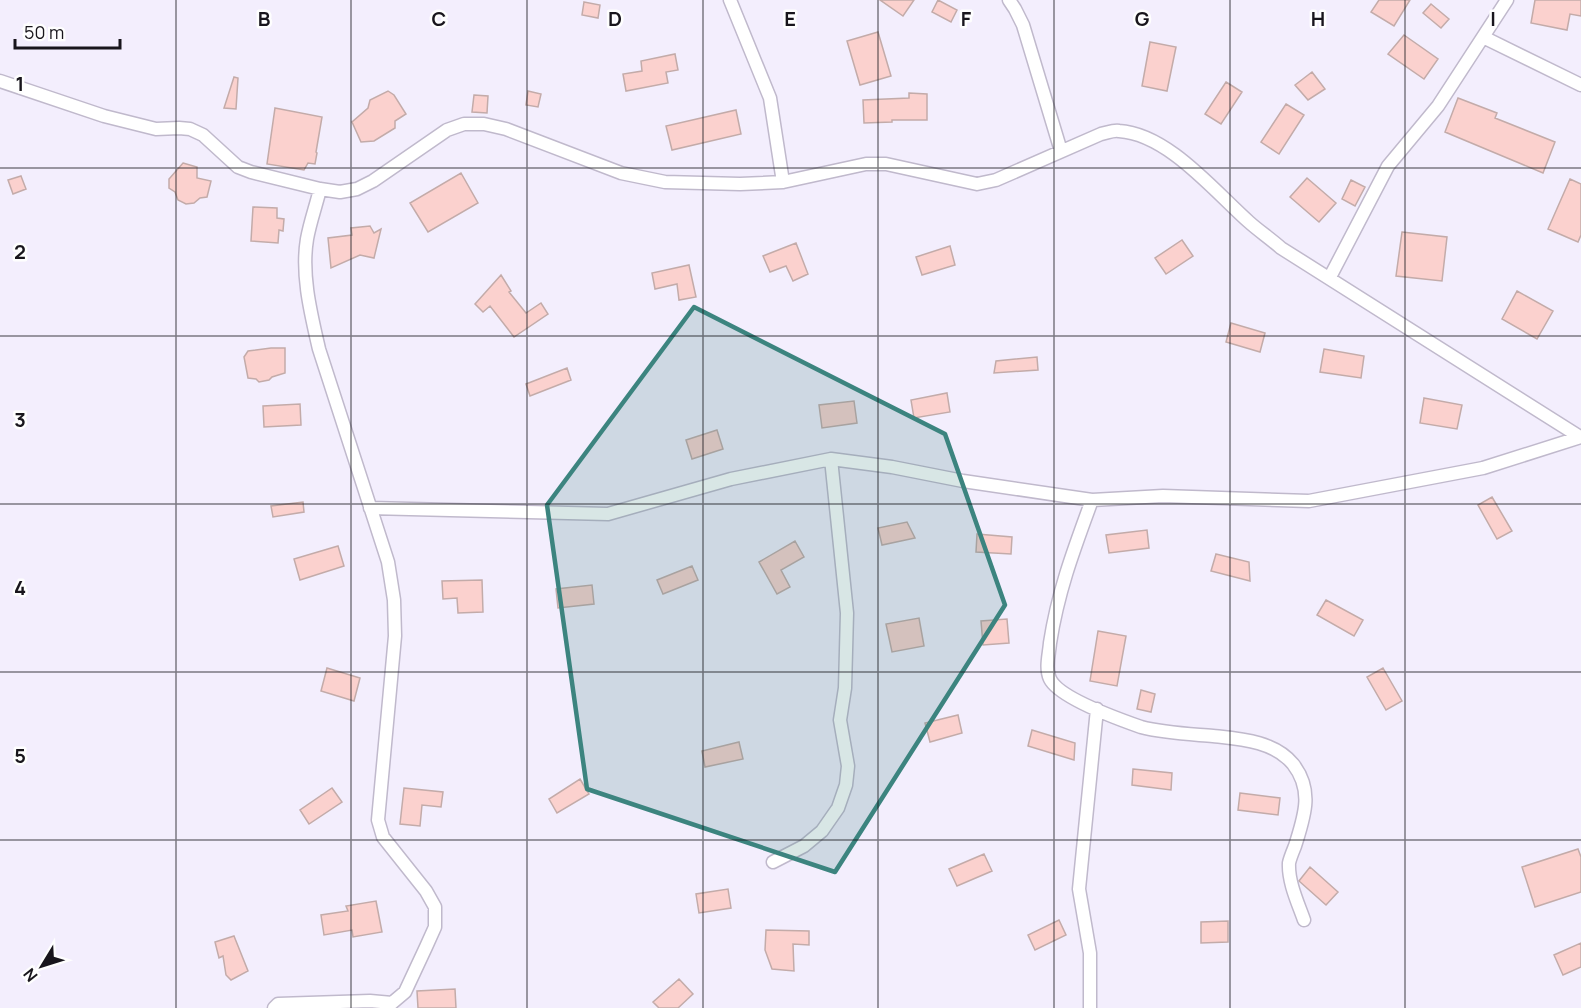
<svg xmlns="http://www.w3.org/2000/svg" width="1581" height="1008" font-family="Manrope,sans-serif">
<rect width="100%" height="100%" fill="#f3eefd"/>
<!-- building -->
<path fill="#fbd1ce" stroke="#c3aba9" stroke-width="1.5" d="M880,0H914L903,16Z
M938,0L957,10L951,22L932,12Z
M1379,0H1410L1394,26L1371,12Z
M1535,0H1581V16L1570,14L1567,30L1531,23Z
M584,2L600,5L598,18L582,15Z
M1431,4L1449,19L1441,28L1423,13Z
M878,32L891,76L860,85L847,41Z
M1404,35L1438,59L1424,79L1388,54Z
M1150,42L1176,47L1167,91L1142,86Z
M675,54L678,70L666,72L668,83L626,91L623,74L642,71L641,61Z
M1312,72L1325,89L1308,100L1295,85Z
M234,77L238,78L236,109L224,108Z
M1226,82L1242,92L1221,124L1205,114Z
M388,91L394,95L406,114L395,121V128L374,141L361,142L352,122L368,108L370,100Z
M528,91L541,94L538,107L526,105Z
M909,93L927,94V120H892V122L864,123L863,100L909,98Z
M474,95L488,96L487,113L472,112Z
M1458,98L1497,113L1495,118L1555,142L1543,173L1445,132Z
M1286,104L1304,115L1279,154L1261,142Z
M275,108L322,117L316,152L317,153L315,164L308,163L304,170L267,164Z
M736,110L741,134L672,150L666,126Z
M183,163L197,167V178L211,181L207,197L200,198L194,203L186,204L178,200L175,192L169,188V179Z
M461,173L478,203L428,232L410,203Z
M21,176L26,189L13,194L8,180Z
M1307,178L1336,203L1319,222L1290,197Z
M1570,179L1581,184V235L1578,242L1548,229Z
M1351,180L1365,187L1355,206L1342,199Z
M253,207L277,208V218L284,219L283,231L279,230L278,243L251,241Z
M370,226L374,233L381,229L374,258L360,255L331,268L328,238L352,235L351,228Z
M1402,232L1447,237L1442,281L1396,276Z
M1182,240L1193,256L1166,274L1155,258Z
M796,243L808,274L793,281L786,266L770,272L763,256Z
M950,246L955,265L922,275L916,257Z
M689,265L696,297L679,300L677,284L655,289L652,273Z
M501,275L511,291L509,292L526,313L541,303L548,314L514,337L490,306L483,312L475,304Z
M1517,291L1553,311L1537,339L1502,319Z
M1231,323L1265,333L1260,352L1226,342Z
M271,348H285V373L272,377L269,380L259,382L256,379L248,378L244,357L248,351Z
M1324,349L1364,356L1361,378L1320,372Z
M1037,357L1038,370L994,373L996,361Z
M567,368L571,380L530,396L526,384Z
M947,393L950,412L914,418L911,400Z
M1424,398L1462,405L1457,429L1420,423Z
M854,401L857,423L822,428L819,405Z
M300,404L301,425L264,427L263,406Z
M717,430L723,449L692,459L686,440Z
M1492,497L1512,531L1497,539L1478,505Z
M303,502L304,512L273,517L271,506Z
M907,522L915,538L882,545L878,528Z
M1147,530L1149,548L1109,553L1106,535Z
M977,534L1012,537L1011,554L976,552Z
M795,541L804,557L781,570L790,587L777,594L759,562Z
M338,546L344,566L300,580L294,559Z
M1216,554L1249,562L1250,581L1211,571Z
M692,566L698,580L663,594L657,580Z
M482,580L483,612L458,613L457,598L443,599L442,581Z
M592,585L594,604L558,608L556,589Z
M1326,600L1363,620L1354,636L1317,615Z
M919,618L924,646L892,652L886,624Z
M1007,619L1009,643L983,645L981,621Z
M1098,631L1126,636L1117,686L1090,681Z
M327,668L360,678L354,701L321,691Z
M1383,668L1402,701L1386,710L1367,677Z
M1141,690L1155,694L1151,712L1137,709Z
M958,715L962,733L930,742L925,723Z
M1032,730L1075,743L1074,760L1028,746Z
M739,742L743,759L705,767L702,751Z
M1133,769L1172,773L1171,790L1132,785Z
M580,779L589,794L557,813L549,799Z
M332,788L342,802L309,824L300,810Z
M404,788L443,792L441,807L422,805L420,826L400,824Z
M1240,793L1280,798L1278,815L1238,810Z
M1578,849L1581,857V892L1535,907L1522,867Z
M984,854L992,871L957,886L949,869Z
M1310,867L1338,892L1326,905L1299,881Z
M728,889L731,908L699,913L696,894Z
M376,901L382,932L353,937L352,930L324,935L321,915L348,911L346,906Z
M1059,920L1066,935L1035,950L1028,935Z
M1228,921V942L1201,943V922Z
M766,930L809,931V945L793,944L794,971L772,969L765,950Z
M234,936L248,971L231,980L226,975L223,956L219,958L215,942Z
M1581,943V967L1563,975L1554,955Z
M679,979L693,994L678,1008H659L653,1002Z
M455,989L456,1008H418L417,991Z"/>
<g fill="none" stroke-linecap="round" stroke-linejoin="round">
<!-- minor casing -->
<g stroke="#c0b9cc" stroke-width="15">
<path id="minor" d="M730,0L770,98L783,182
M1009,0L1015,9L1023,25L1061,151
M1483,37L1581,85
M0,81L104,116L156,129L179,128L190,129L203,135L238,167L251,172L320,189L340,192L357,189L373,181L447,130L464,124H484L506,129L621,173L665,182L740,184L783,182L866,164H886L977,184L996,180L1101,134C1107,133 1113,130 1119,131C1168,134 1214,191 1249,222C1259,231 1271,239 1281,248L1580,437
M1330,277L1388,166L1438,106L1507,0
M1092,500C1074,549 1058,591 1050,643C1049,655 1045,668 1050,679C1059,698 1121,720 1141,727C1164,733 1190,734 1213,736C1241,739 1274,741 1293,764C1314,791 1304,817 1295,846C1293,851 1290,858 1289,863C1288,882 1298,903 1304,920
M370,508L608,514L731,479L831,459L892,467L963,481L1092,500L1163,496L1309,501L1483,468L1581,437
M773,862L804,846L822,831L838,808L846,785L848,766L840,720L845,688L847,613L831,459
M274,1008L278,1004L370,1001L392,1003L405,992L426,947L435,927V907L426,891L383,837L378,820L395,636L394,600L388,562L319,349C311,314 301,275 307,239C310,222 316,206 320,189
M1090,1008V953L1079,889L1097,709"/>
</g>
<!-- minor -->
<use href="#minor" stroke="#fff" stroke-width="12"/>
</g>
<!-- marked area -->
<path fill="#3c847f" fill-opacity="0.2" stroke="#3c847f" stroke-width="4.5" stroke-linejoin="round" d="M694,307L945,434L1005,605L835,872L587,789L547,505Z"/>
<!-- grid -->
<path fill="none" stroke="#18151c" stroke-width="1.5" stroke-opacity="0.55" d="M176,0V1008M351,0V1008M527,0V1008M703,0V1008M878,0V1008M1054,0V1008M1230,0V1008M1405,0V1008M0,168H1581M0,336H1581M0,504H1581M0,672H1581M0,840H1581"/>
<g font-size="20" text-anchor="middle" font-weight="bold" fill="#18151c" stroke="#fefefe" stroke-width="5" stroke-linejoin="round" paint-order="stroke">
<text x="264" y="26">B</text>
<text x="439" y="26">C</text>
<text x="615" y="26">D</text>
<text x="790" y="26">E</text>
<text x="966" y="26">F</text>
<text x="1142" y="26">G</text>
<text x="1318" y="26">H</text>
<text x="1493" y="26">I</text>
<text x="20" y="91">1</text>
<text x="20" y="259">2</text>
<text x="20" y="427">3</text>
<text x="20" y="595">4</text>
<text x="20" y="763">5</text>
</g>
<!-- north arrow -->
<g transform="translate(42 966) rotate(232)" stroke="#fefefe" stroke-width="4.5" paint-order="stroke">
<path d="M0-4.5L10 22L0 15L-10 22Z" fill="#18151c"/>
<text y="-9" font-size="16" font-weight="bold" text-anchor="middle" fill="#18151c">N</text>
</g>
<!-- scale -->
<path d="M15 39v9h105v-9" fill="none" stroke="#18151c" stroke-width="3"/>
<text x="24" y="39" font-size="18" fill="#18151c" stroke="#fefefe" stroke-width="4.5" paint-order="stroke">50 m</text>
</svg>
